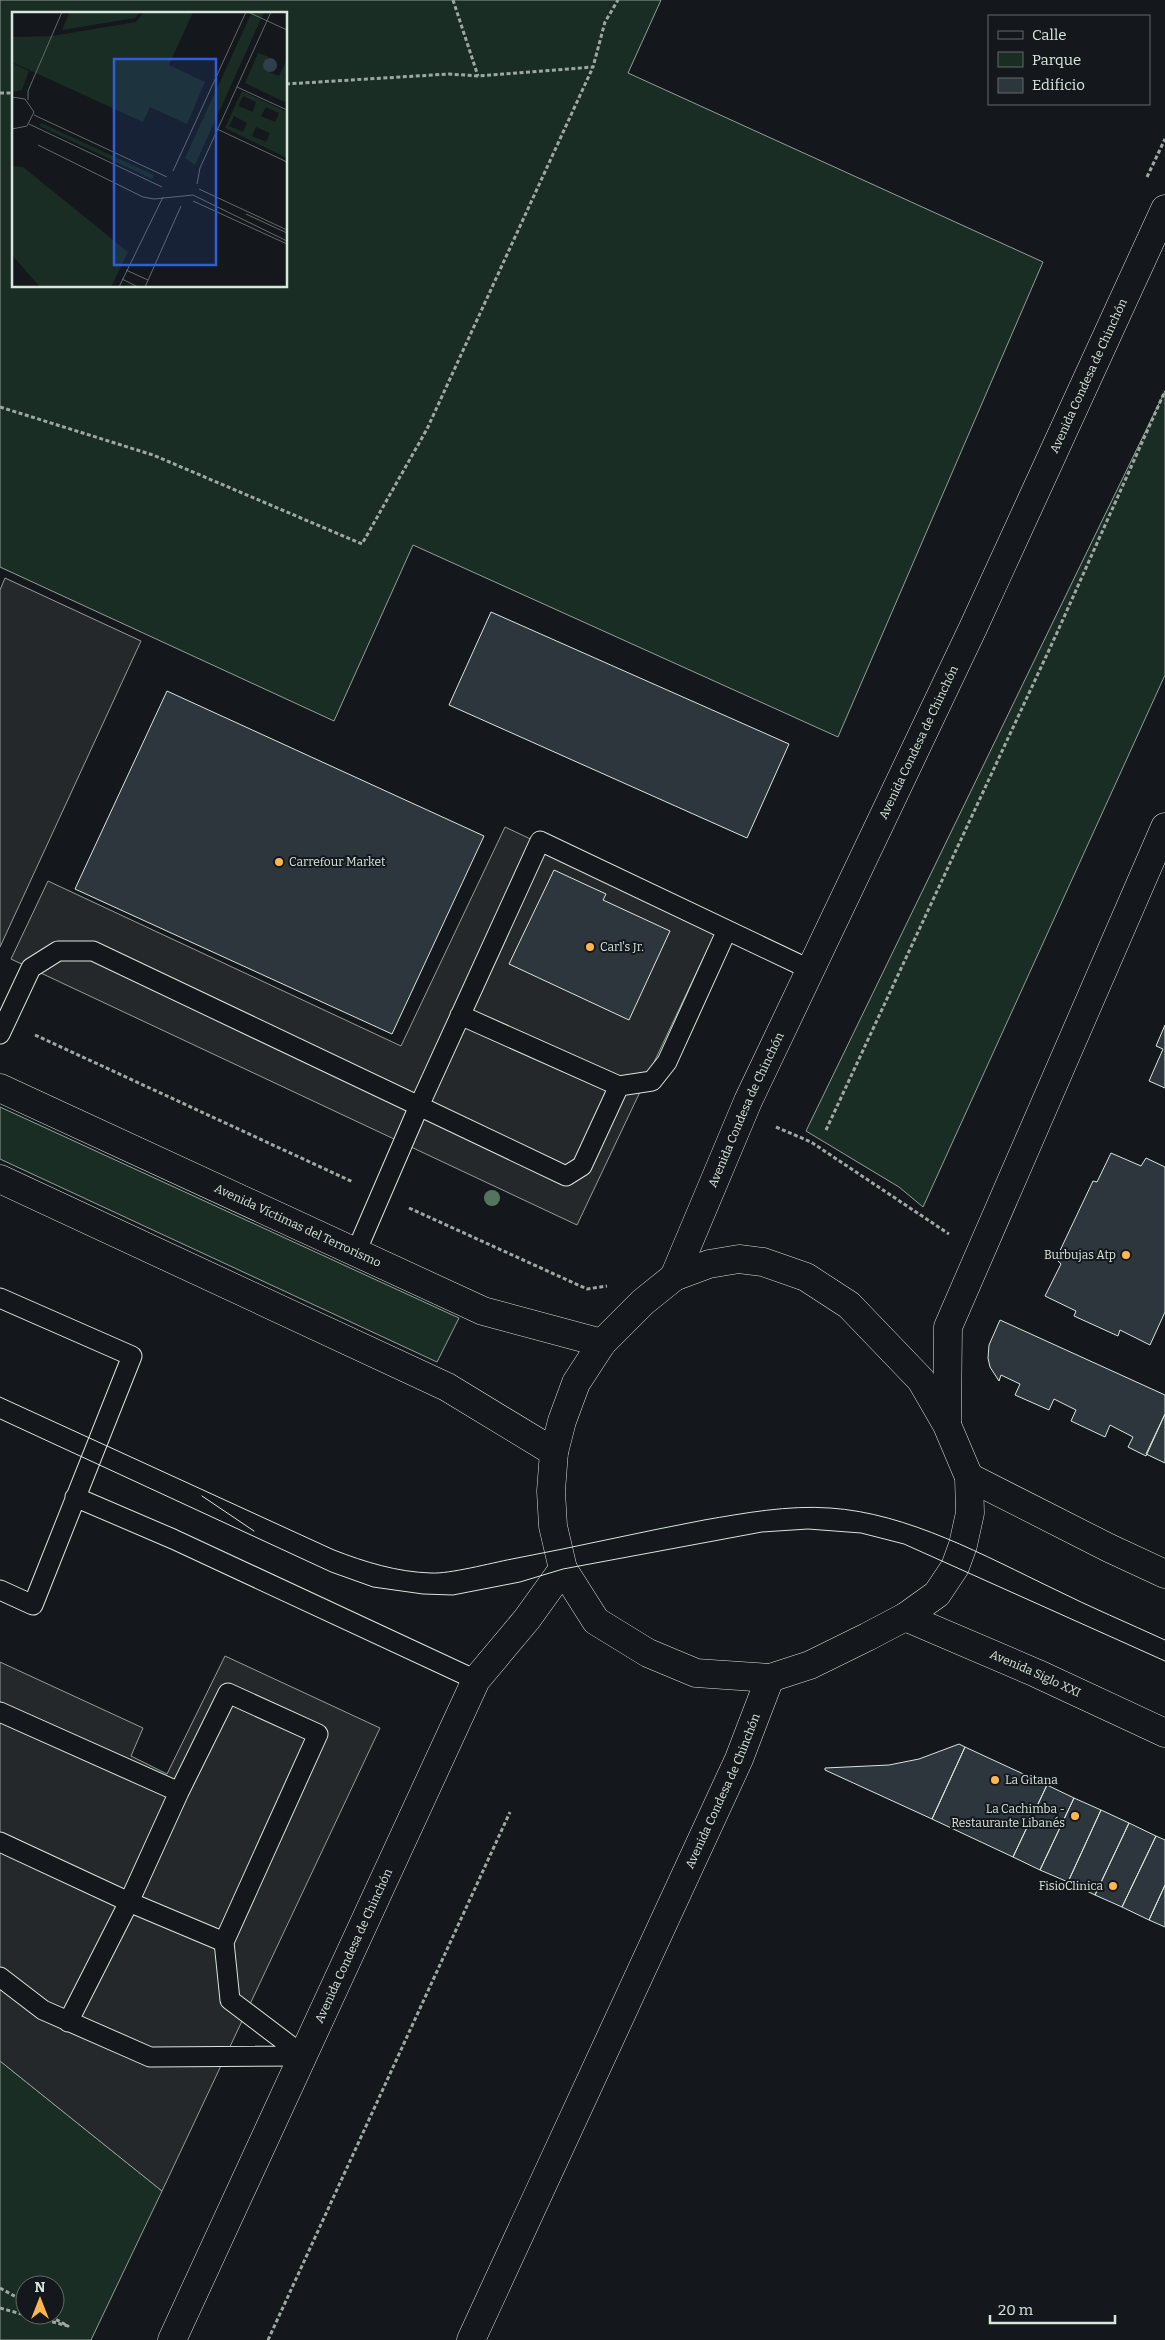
<svg xmlns="http://www.w3.org/2000/svg" width="1165" height="2340" font-family="Bitter,serif">
<rect width="100%" height="100%" fill="#14181c"/>
<!-- green -->
<path fill="#1a2d24" stroke="#939e99" fill-rule="evenodd" d="M0,0H661L628,73L1043,262L838,737L413,545L334,721L0,567ZM14,14H286V286H14Z
M1165,391V675L923,1207L899,1187L806,1131Z
M0,1107L459,1318L437,1362L0,1159Z
M0,2061L162,2191L91,2340H0ZM25,2285H55V2315H25Z"/>
<!-- parking -->
<path fill="#24282b" stroke="#939e99" d="M5,578L141,641L0,947V590Z
M505,827L718,927L577,1225L11,959L48,881L401,1046Z
M225,1656L380,1728L162,2191L0,2061V1662L143,1728L131,1756L167,1774Z"/>
<!-- building -->
<path fill="#2c363c" stroke="#d8e6dc" d="M491,612L789,744L747,838L449,705Z
M167,691L484,836L392,1034L75,889Z
M554,870L606,894L603,900L670,931L629,1020L509,964Z
M1165,1025V1088L1149,1081L1163,1049L1156,1046Z
M1111,1153L1141,1166L1146,1158L1165,1167V1312L1150,1345L1120,1330L1118,1336L1074,1316L1076,1311L1045,1296L1061,1264L1056,1259L1093,1181L1097,1182Z
M1000,1320L1165,1395V1414L1146,1456L1128,1447L1133,1437L1110,1425L1105,1437L1071,1421L1076,1410L1054,1399L1049,1410L1015,1395L1020,1384L1001,1375L999,1381L990,1367L988,1358L989,1345Z
M1165,1414V1463L1146,1454Z
M959,1744L965,1747L932,1819L825,1770V1768L889,1765L919,1759Z
M965,1747L1047,1785L1013,1857L932,1819Z
M1047,1785L1074,1798L1040,1870L1013,1857Z
M1074,1798L1101,1810L1068,1882L1040,1870Z
M1101,1810L1129,1823L1095,1895L1068,1882Z
M1129,1823L1156,1836L1122,1907L1095,1895Z
M1156,1836L1165,1840V1885L1149,1920L1122,1907Z
M1165,1885V1927L1149,1920Z"/>
<g fill="none" stroke-linecap="round" stroke-linejoin="round">
<!-- lane casing -->
<g stroke="#d8e6dc" stroke-width="21">
<path id="lane" d="M0,1034L31,968L58,951H93L419,1106L540,841L811,970
M619,1086L652,1081L667,1062L727,930
M356,1252L419,1106L566,1176L582,1166L619,1086L460,1015
M0,1298L132,1356L33,1605L0,1590
M75,1497L173,1539L476,1680
M0,1712L179,1792L228,1693L318,1734L224,1942L230,2000L304,2056
M0,1842L129,1902L224,1942
M0,1977L43,2010L150,2057L304,2056
M68,2022L129,1902L179,1792"/>
</g>
<!-- street casing -->
<g stroke="#d8e6dc" stroke-width="29">
<g id="street">
<path id="s1" d="M0,1088L483,1311L602,1343"/>
<path d="M0,1179L447,1387L554,1452"/>
</g>
</g>
<!-- secondary casing -->
<g stroke="#d8e6dc" stroke-width="29">
<g id="secondary">
<path d="M739,1259L763,1262L806,1277L849,1305L921,1380L947,1425L969,1477L970,1513L963,1545L955,1567L937,1594L905,1617L867,1637L810,1665L770,1678L696,1673L648,1653L596,1621L563,1569L553,1526L551,1491L554,1452L562,1421L576,1383L602,1343L643,1302L674,1277L709,1264Z"/>
<path id="s2" d="M674,1277L748,1101L973,628L1165,209"/>
<path d="M947,1424L948,1327L1165,827"/>
<path d="M969,1477L1109,1548L1165,1574"/>
<path id="s3" d="M905,1617L1036,1673L1165,1733"/>
<path id="s4" d="M172,2340L476,1680L527,1619L563,1569"/>
<path id="s5" d="M471,2340L739,1759L770,1678"/>
</g>
</g>
<!-- path -->
<path stroke="#9da8a2" stroke-width="3" stroke-dasharray="4 2.5" stroke-linecap="butt" d="M453,0L478,76
M286,84L449,74L478,76L593,67L605,22L618,0
M0,93H14
M1147,177L1165,139
M0,407L153,455L362,544L427,429L593,67
M35,1035L353,1182
M776,1127L811,1142L949,1234
M826,1130L1056,635L1165,391
M409,1208L587,1289L607,1286
M0,2288L25,2302
M0,2308L25,2315
M27,2315L68,2326L48,2315
M268,2340L510,1812"/>
<!-- lane -->
<use href="#lane" stroke="#14181c" stroke-width="19"/>
<!-- street -->
<use href="#street" stroke="#14181c" stroke-width="28"/>
<!-- secondary -->
<use href="#secondary" stroke="#14181c" stroke-width="28"/>
<!-- tram -->
<path stroke="#d8e6dc" stroke-width="1" d="M0,1397L334,1550C365,1562 397,1572 431,1573C450,1574 491,1563 512,1559C576,1547 640,1532 704,1520C745,1513 788,1505 830,1508C908,1513 985,1556 1054,1589C1090,1607 1128,1623 1165,1640
M0,1419L331,1572L373,1587L423,1594L453,1595L520,1582L563,1569L762,1532L808,1529L861,1533L904,1544L1165,1661
M202,1496L254,1531"/>
</g>
<!-- trees -->
<circle fill="#55745f" cx="492" cy="1198" r="8"/>
<!-- markers -->
<g fill="#ffb74d" stroke="#14181c" stroke-width="2">
<circle cx="279" cy="862" r="5"/>
<circle cx="590" cy="947" r="5"/>
<circle cx="1126" cy="1255" r="5"/>
<circle cx="995" cy="1780" r="5"/>
<circle cx="1075" cy="1816" r="5"/>
<circle cx="1113" cy="1886" r="5"/>
</g>
<g text-anchor="middle" stroke-width="4" stroke-linejoin="round" paint-order="stroke">
<!-- street labels -->
<g font-size="12" fill="#d8e6dc" stroke="#14181c">
<text dy="4" stroke="none"><textPath href="#s2" startOffset="992">Avenida Condesa de Chinchón</textPath></text>
<text dy="4" stroke="none"><textPath href="#s2" startOffset="588">Avenida Condesa de Chinchón</textPath></text>
<text dy="4" stroke="none"><textPath href="#s2" startOffset="182">Avenida Condesa de Chinchón</textPath></text>
<text dy="4" stroke="none"><textPath href="#s1" startOffset="328">Avenida Víctimas del Terrorismo</textPath></text>
<text dy="4" stroke="none"><textPath href="#s3" startOffset="142">Avenida Siglo XXI</textPath></text>
<text dy="4" stroke="none"><textPath href="#s5" startOffset="604">Avenida Condesa de Chinchón</textPath></text>
<text dy="4" stroke="none"><textPath href="#s4" startOffset="434">Avenida Condesa de Chinchón</textPath></text>
</g>
<!-- poi labels -->
<g font-size="12" fill="#d8e6dc" stroke="#14181c" text-anchor="start">
<text x="289" y="866">Carrefour Market</text>
<text x="600" y="951">Carl's Jr.</text>
<text x="1116" y="1259" text-anchor="end">Burbujas Atp</text>
<text x="1005" y="1784">La Gitana</text>
<text x="1065" y="1813" text-anchor="end">La Cachimba -<tspan x="1065" dy="14">Restaurante Libanés</tspan></text>
<text x="1103" y="1890" text-anchor="end">FisioClinica</text>
</g>
</g>
<!-- overview -->
<g transform="translate(12 12)">
<rect width="275" height="275" fill="#14181c"/>
<path d="M58,0H128L123,6L50,18ZM132,0H181L157,53L193,70L175,112L138,95L131,110L0,50V25L40,24L124,10ZM240,0H252L183,153L173,146ZM246,41L257,45L251,50L253,58L267,64L275,47V91L233,71ZM0,51L17,59L10,78L0,80ZM230,79L275,100V146L213,116ZM231,84L244,90L241,100L226,94ZM254,95L267,101L263,110L249,104ZM222,104L235,111L231,120L217,114ZM244,115L258,121L254,130L240,124ZM29,111L142,163L140,167L28,114ZM0,154L11,155L116,240L99,275H28L0,243Z" fill="#1a2d24" fill-rule="evenodd"/>
<path d="M251 53a7 7 0 1 1 14 0a7 7 0 1 1-14 0Z" fill="#2f3f4d"/>
<path fill="none" stroke="#626a69" stroke-width="1" d="M236,0L275,18M225,75L275,98M0,85L13,87L22,100L15,114L0,117M16,88V79L50,0M22,103L155,165M17,112L150,175M205,117L275,150M26,133L131,185L142,187L181,183L275,229M161,159L234,0M185,172L188,156L259,0M187,177L275,218M181,189L275,232M234,202L275,221M114,258L136,268M110,267L126,275M107,275L151,185M133,275L169,194"/>
<path fill="#305dd8" fill-opacity="0.15" stroke="#305dd8" stroke-width="2.5" d="M102,47H204V253H102Z"/>
<rect width="275" height="275" fill="none" stroke="#d8e6dc" stroke-width="2.5"/>
</g>
<!-- legend -->
<rect x="988" y="15" width="162" height="90" fill="#14181c" stroke="#626a69"/>
<rect x="998" y="31" width="25" height="8" fill="#14181c" stroke="#626a69"/>
<text x="1032" y="40" font-size="15" fill="#d8e6dc">Calle</text>
<rect x="998" y="52" width="25" height="15" fill="#1a2d24" stroke="#626a69"/>
<text x="1032" y="65" font-size="15" fill="#d8e6dc">Parque</text>
<rect x="998" y="78" width="25" height="15" fill="#2c363c" stroke="#626a69"/>
<text x="1032" y="90" font-size="15" fill="#d8e6dc">Edificio</text>
<!-- north arrow -->
<g transform="translate(40 2300)"><circle r="24" fill="#14181c" stroke="#626a69"/>
<path d="M0-4L9 19L0 12L-9 19Z" fill="#ffb74d"/>
<text y="-8" font-size="14" font-weight="bold" text-anchor="middle" fill="#d8e6dc">N</text>
</g>
<!-- scale -->
<path d="M990 2315v8h125v-8" fill="none" stroke="#d8e6dc" stroke-width="2.5"/>
<text x="998" y="2315" font-size="15" fill="#d8e6dc" stroke="#14181c" stroke-width="4" paint-order="stroke">20 m</text>
</svg>
